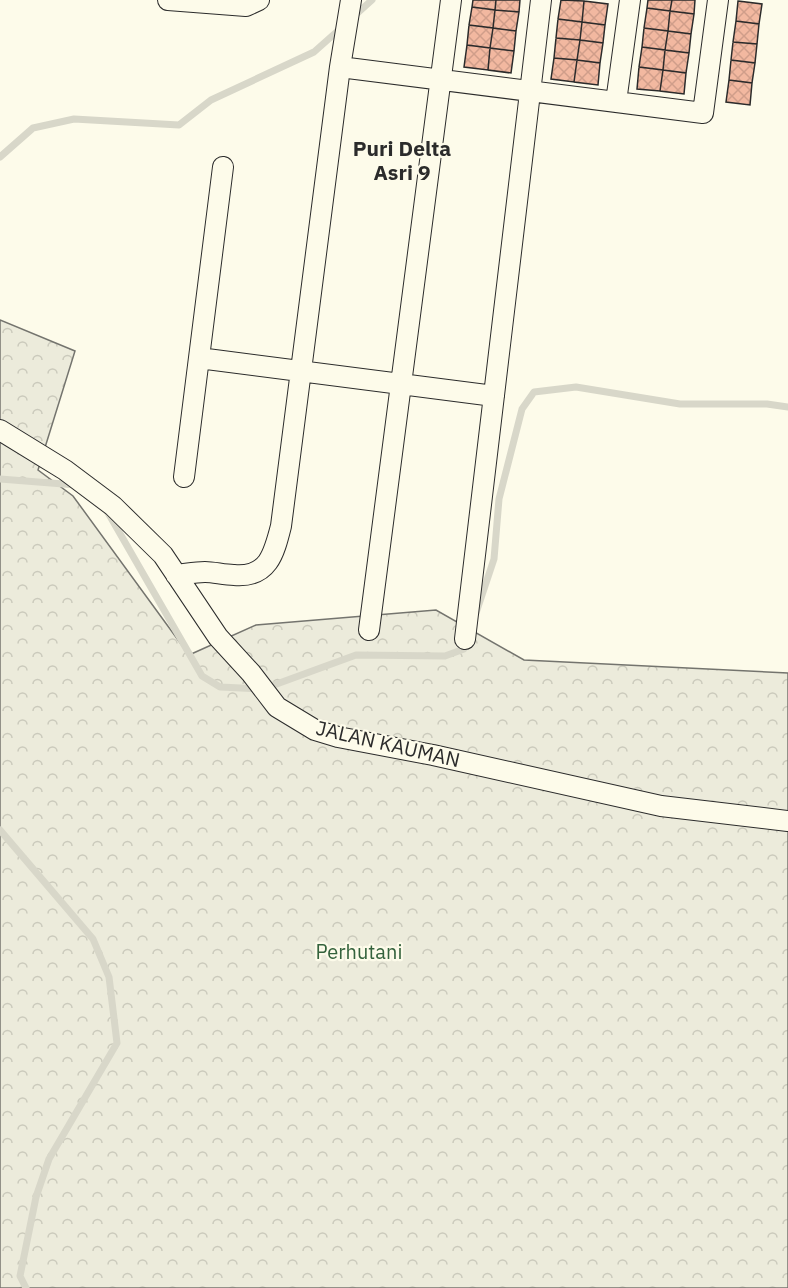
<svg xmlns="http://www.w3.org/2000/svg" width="788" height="1288" font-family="'IBM Plex Sans',sans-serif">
<defs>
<pattern id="forest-crowns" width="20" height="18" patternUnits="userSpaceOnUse" patternTransform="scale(1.5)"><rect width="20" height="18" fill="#ecebdb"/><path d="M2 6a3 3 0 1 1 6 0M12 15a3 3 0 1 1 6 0" fill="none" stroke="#cbcabc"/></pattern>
<pattern id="building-cross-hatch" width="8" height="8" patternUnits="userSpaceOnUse" patternTransform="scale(1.5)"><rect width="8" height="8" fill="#f2b8a0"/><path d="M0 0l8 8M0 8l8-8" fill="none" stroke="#d09e8a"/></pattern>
</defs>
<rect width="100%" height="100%" fill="#fdfbea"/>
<!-- forest -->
<path fill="url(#forest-crowns)" stroke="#74746e" stroke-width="1.5" d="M0,320L75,351L38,470L73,496L189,655L256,625L436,610L524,660L788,673V1288H0Z"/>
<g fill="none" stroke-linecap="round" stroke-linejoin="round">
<!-- stream -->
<path stroke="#d8d7c9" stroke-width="7" d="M352,18L372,0
M0,157L33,128L74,119L179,125L211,100L314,52L341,28
M0,479L76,485
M107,511L202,676L220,687L263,689L356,655L445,656L464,649L467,640
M476,613L494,559L499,499L522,409L534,392L576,387L680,404H767L788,407
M0,830L93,939L109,977L117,1043L49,1159L36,1197L20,1276L26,1288"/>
</g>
<!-- building -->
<path fill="url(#building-cross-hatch)" stroke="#2b2b2b" stroke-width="1.5" d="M473,0H496L495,10L472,7Z
M496,0H520L519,12L495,10Z
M561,0L584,1L582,22L558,19Z
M648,0H672L670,11L647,8Z
M672,0H695L694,14L670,11Z
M584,1L608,4L605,25L582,22Z
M738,1L762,4L759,24L736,21Z
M472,7L495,10L493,28L469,25Z
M647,8L670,11L668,31L644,28Z
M495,10L519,12L516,31L493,28Z
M670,11L694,14L691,34L668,31Z
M558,19L582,22L580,40L556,38Z
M736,21L759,24L757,44L733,42Z
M582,22L605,25L603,43L580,40Z
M469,25L493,28L490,48L467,45Z
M493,28L516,31L514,51L490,48Z
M644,28L668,31L665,50L642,47Z
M668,31L691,34L689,53L665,50Z
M556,38L580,40L577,60L554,58Z
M580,40L603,43L600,63L577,60Z
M733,42L757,44L755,63L731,60Z
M467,45L490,48L488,70L464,67Z
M642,47L665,50L663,70L639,67Z
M490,48L514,51L511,73L488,70Z
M665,50L689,53L686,73L663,70Z
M554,58L577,60L574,82L551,79Z
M577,60L600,63L598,85L574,82Z
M731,60L755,63L752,83L729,80Z
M639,67L663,70L660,91L637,89Z
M663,70L686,73L684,94L660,91Z
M729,80L752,83L750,105L726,102Z"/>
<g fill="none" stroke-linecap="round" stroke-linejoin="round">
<!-- street casing -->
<g stroke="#2b2b2b" stroke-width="22">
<path id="street" d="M168,0L246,6L259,0
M340,67L351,0
M616,102L630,0
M199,358L494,396
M0,430L65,470L113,506L163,555L218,637L251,673L277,707L315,730L338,737L433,755L661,806L788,821
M184,477L223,167
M176,575C186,574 195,572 205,572C214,572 224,575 234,575C268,578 274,554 281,526L340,67L703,113L718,0
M369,630L451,0
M465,639L541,0"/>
</g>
<!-- street -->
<use href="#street" stroke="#fdfbea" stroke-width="20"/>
</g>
<g text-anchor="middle" stroke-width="4.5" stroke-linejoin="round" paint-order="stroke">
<!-- street labels -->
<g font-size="20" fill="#2b2b2b" stroke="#fdfbea">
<text transform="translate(388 744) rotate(13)" y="7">JALAN KAUMAN</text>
</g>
<!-- park labels -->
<g font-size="20" fill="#34623c" stroke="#fdfbea">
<text x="359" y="959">Perhutani</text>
</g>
<!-- neighbourhood labels -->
<g font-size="21" font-weight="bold" fill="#2b2b2b" stroke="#fdfbea">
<text x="402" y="156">Puri Delta<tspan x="402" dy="24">Asri 9</tspan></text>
</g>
</g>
</svg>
